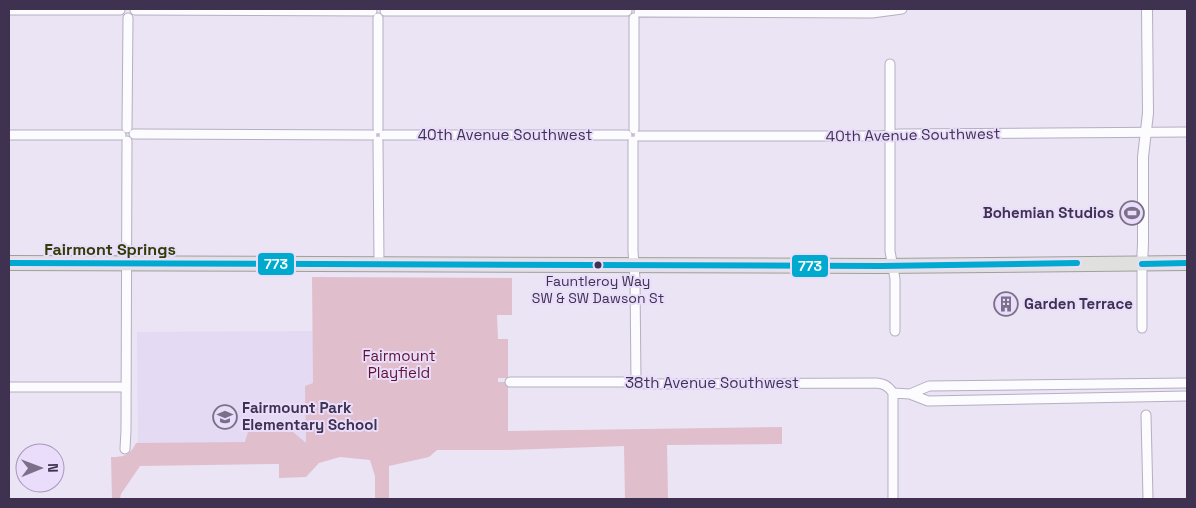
<svg xmlns="http://www.w3.org/2000/svg" width="1196" height="508" font-family="'Space Grotesk',sans-serif">
<rect width="100%" height="100%" fill="#eae4f4"/>
<!-- built -->
<path fill="#e4daf3" d="M313,331V450L138,451L137,332Z"/>
<!-- green -->
<path fill="#e1becc" d="M312,277L512,278V315H497L498,339H508V378H498V382H508V431L782,427V444L667,445L668,499H625L624,446L508,450H437L429,457L389,466V499H375V476L370,460L340,457L319,463L306,477L279,478V464L140,466L121,494L120,499H112L111,457C125,457 130,455 136,443L245,442L248,432H293L306,443L305,386L313,383Z"/>
<g fill="none" stroke-linecap="round" stroke-linejoin="round">
<!-- minor casing -->
<g stroke="#b6aec2" stroke-width="11">
<path id="minor" d="M9,10H120
M135,10L372,11
M385,11H627
M639,12L872,13L902,9
M634,18V129
M890,64V251L895,279V331
M127,128L128,18
M378,129V18
M134,134L372,135
M9,135H121
M384,135H627
M639,136H879L900,134L1187,132
M378,141L379,264
M633,141V251L635,279L636,383
M1142,264V328
M510,382H628L647,384L876,383C885,384 888,386 893,393L910,394L928,401L1187,396
M9,387H126
M893,393V499
M910,394L929,386L1187,383
M1146,415L1148,499
M125,449L126,430L127,141"/>
</g>
<!-- tertiary casing -->
<g stroke="#b6aec2" stroke-width="12">
<path id="tertiary" d="M1142,264L1143,244V157L1148,113L1147,9"/>
</g>
<!-- primary casing -->
<g stroke="#a09f9f" stroke-width="16">
<path id="primary" d="M9,263L881,266L1187,263"/>
</g>
<!-- minor -->
<use href="#minor" stroke="#fcfbfd" stroke-width="9"/>
<!-- tertiary -->
<use href="#tertiary" stroke="#fcfbfd" stroke-width="10"/>
<!-- primary -->
<use href="#primary" stroke="#e0e1de" stroke-width="14"/>
<!-- bus-1 casing -->
<g stroke="#e9ddfb" stroke-width="10">
<path id="bus-1" d="M9,263L881,266L1077,263
M1142,264L1187,263"/>
</g>
<!-- bus-1 -->
<use href="#bus-1" stroke="#00a9ce" stroke-width="6"/>
</g>
<!-- icons -->
<defs>
<g id="stadium-ring" transform="scale(1.25)"><circle r="9.5" fill="#e9ddfb" stroke="#7b7089" stroke-width="1.5"/><path d="M0-5a6.5 5 0 1 0 0 10a6.5 5 0 1 0 0-10ZM-3.5-1.8h7v3.6h-7Z" fill="#7b7089"/></g>
<g id="building-ring" transform="scale(1.25)"><circle r="9.5" fill="#e9ddfb" stroke="#7b7089" stroke-width="1.5"/><path d="M-4-6H4V6H1V3H-1V6H-4ZM-2.5-4.3h1.7v1.8h-1.7ZM.8-4.3h1.7v1.8H.8ZM-2.5-1h1.7V.8h-1.7ZM.8-1h1.7V.8H.8Z" fill="#7b7089"/></g>
<g id="school-ring" transform="scale(1.25)"><circle r="9.5" fill="#e9ddfb" stroke="#7b7089" stroke-width="1.5"/><path d="M0-5L7-2L0 1L-7-2ZM-4 1L0 2.5L4 1V4Q0 6-4 4Z" fill="#7b7089"/></g>
</defs>
<g fill-rule="evenodd">
<use href="#stadium-ring" x="1132" y="213"/>
<use href="#building-ring" x="1006" y="304"/>
<use href="#school-ring" x="225" y="417"/>
</g>
<!-- markers -->
<circle fill="#3f3250" stroke="#e9ddfb" stroke-width="2" cx="598" cy="265" r="4.5"/>
<g text-anchor="middle" stroke-width="4" stroke-linejoin="round" paint-order="stroke">
<!-- bus labels -->
<g font-size="14" fill="#3f3250" stroke="#e9ddfb">
<text x="598" y="286">Fauntleroy Way<tspan x="598" dy="17">SW &amp; SW Dawson St</tspan></text>
</g>
<!-- street labels -->
<g font-size="15" fill="#3f3250" stroke="#e9ddfb">
<text x="505" y="140">40th Avenue Southwest</text>
<text transform="translate(913 135) rotate(-1)" y="5">40th Avenue Southwest</text>
<text x="712" y="388">38th Avenue Southwest</text>
</g>
<!-- poi labels -->
<g font-size="15" font-weight="bold" fill="#3f3250" stroke="#e9ddfb" text-anchor="start">
<text x="1114" y="218" text-anchor="end">Bohemian Studios</text>
<text x="1024" y="309">Garden Terrace</text>
<text x="242" y="413">Fairmount Park<tspan x="242" dy="17">Elementary School</tspan></text>
</g>
<!-- park labels -->
<g font-size="15" fill="#601330" stroke="#e9ddfb">
<text x="399" y="361">Fairmount<tspan x="399" dy="17">Playfield</tspan></text>
</g>
<!-- neighbourhood labels -->
<g font-size="16" font-weight="bold" fill="#303d03" stroke="#e9ddfb">
<text x="110" y="255">Fairmont Springs</text>
</g>
</g>
<g stroke="#e9ddfb" stroke-width="2">
<rect x="257" y="252" width="38" height="24" rx="5" fill="#00a9ce"/>
<rect x="791" y="254" width="38" height="24" rx="5" fill="#00a9ce"/>
</g>
<g font-size="14" text-anchor="middle" font-weight="bold" fill="#fff">
<text x="276" y="269">773</text>
<text x="810" y="271">773</text>
</g>
<!-- border -->
<rect width="1196" height="508" fill="none" stroke="#3f3250" stroke-width="20"/>
<!-- north arrow -->
<g transform="translate(40 468) rotate(89)"><circle r="24" fill="#e9ddfb" stroke="#a599b7"/>
<path d="M0-4L9 19L0 12L-9 19Z" fill="#7b7089"/>
<text y="-8" font-size="14" font-weight="bold" text-anchor="middle" fill="#3f3250">N</text>
</g>
</svg>
